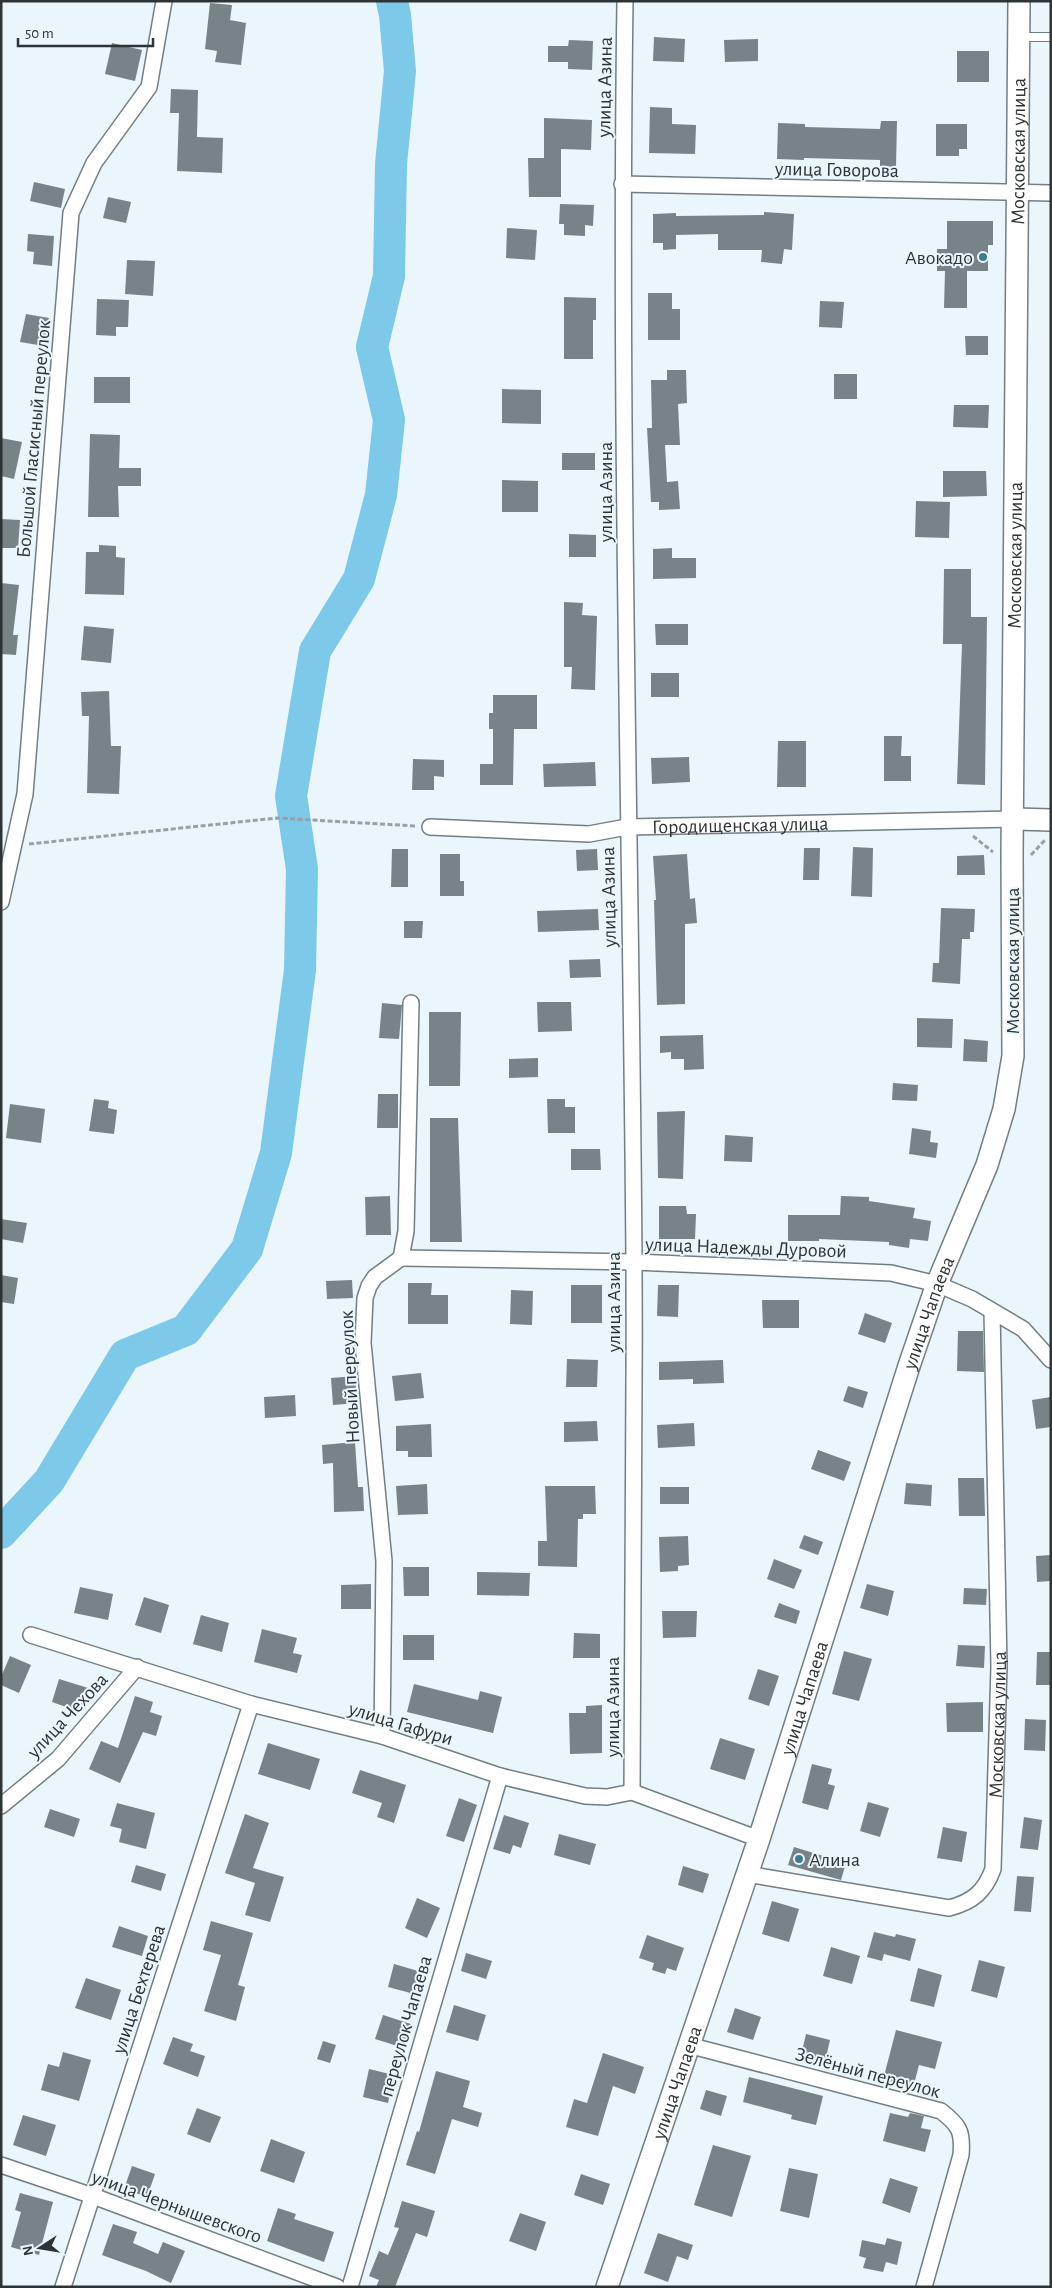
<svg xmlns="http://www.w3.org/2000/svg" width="1052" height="2288" font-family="'Alegreya Sans',sans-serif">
<rect width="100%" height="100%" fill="#eaf6fc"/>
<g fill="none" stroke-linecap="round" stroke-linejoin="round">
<!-- river -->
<path stroke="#7cc9e9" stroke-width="32" d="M1,1533L49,1481L125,1355L186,1330L247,1249L276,1153L300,970L302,869L291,796L315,651L359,579L381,495L389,420L372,347L389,276L391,164L400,71L395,15L392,1"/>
</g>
<!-- building -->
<path fill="#788388" d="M210,3L232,5L230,20L246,23L241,65L215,62L217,51L205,49Z
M654,37L685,39L684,62L653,61Z
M758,39V61L725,62L724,40Z
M569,40L593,41L592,70L568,69V62H548V46H568Z
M112,43L142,50L135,81L105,74Z
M957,51H989V82H957Z
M171,89L198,90L197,137L223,138L222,173L177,171L179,113H170Z
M650,107L672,108V124L696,125L695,154L649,153Z
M544,118L592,120L591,150L561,149V197H529L528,158H544Z
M881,121H897L896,167L880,166V160L804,158V160L777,159L778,123L805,124V127L880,129Z
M936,124H967V149H959V156H936Z
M34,182L65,189L61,208L30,201Z
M108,197L131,202L126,223L103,218Z
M560,204L594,205L593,226L585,225V236L564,235V224H559Z
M764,212L794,214L792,250L784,249L782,264L761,262L762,250H718V234L676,235V249L663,250V243H653V214L676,213V216L764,215Z
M947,221H993V245H988V271H967V308H944L945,271H937V249H947Z
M507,228L537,230L535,260L506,258Z
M28,234L54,236L52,266L33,264L34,252L27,251Z
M127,260L155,261L153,296L125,294Z
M648,293H672V309H680V340H648Z
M564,297L596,298V320H593V359H564Z
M97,299L129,300L128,327H116V336L96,335Z
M820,301L844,302L842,328L819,327Z
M26,314L49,318L44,346L20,342Z
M965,336H988V355H966Z
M667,370H686L687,403L678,404L680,445H665L667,482L678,481L680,509L659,510V502H651L647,428H652L651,380H667Z
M834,374H857V399H834Z
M94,377H130V403H94Z
M502,389L541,390V424L502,423Z
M954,405H989L988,428L953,427Z
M90,434L120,435L119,468H141V486H118L119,517H88Z
M1,438L22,442L14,479L1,476Z
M562,453H595V470H562Z
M943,471H986L987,496L943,497Z
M502,480L538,481V512H502Z
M916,501L950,502L949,538L915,537Z
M1,519L20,520L18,548H1Z
M569,534L596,535V557H569Z
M99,545L116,546V557L125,558L124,595L85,594L86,552H99Z
M672,548V558H696V578L653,579V549Z
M944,569H971V617H987L985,785L957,784L962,644H943Z
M1,583L19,585L13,635H18L16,655L1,654Z
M564,602L583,603L582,615L597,616L595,690L571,689L572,667H564Z
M655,624H688V645H656Z
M84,626L114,629L111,663L81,660Z
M651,673H679V697H651Z
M109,691L111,746H121L119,794L87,793L89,716H82L81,692Z
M493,695H537V729H514L513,785H480V764H493V729H489V713H493Z
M884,736H902L901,756H911V781H884Z
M778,741H806V787H777Z
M689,757L690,782L652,784L651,758Z
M413,759L444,760V777L434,776V790H412Z
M595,762L596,786L544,787L543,764Z
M853,847L873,848L872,897L851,896Z
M804,848H820L819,880H803Z
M392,849H408V887H391Z
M597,849L598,870L577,871L576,850Z
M440,854H460V881H464V896H440Z
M687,854L690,899L695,898L697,923L685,924V1004L657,1005L654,900H656L653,856Z
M984,855L985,875H957V856Z
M941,908L975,909L974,932H970V939H962L960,984L932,982L933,963H939Z
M598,909L599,930L538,932L537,911Z
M404,921H423L422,938H404Z
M600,959L601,977L570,978L569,960Z
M537,1002H571L572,1031L538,1032Z
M382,1003L402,1005L399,1039L379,1038Z
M429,1012H461L460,1086H429Z
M917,1018L953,1019L952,1048L917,1047Z
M703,1035L704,1069L684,1070V1059H671V1052L660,1053V1036Z
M964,1039L988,1041L987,1062L963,1061Z
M538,1058V1077L509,1078V1059Z
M893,1083L918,1085L917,1101L892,1100Z
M378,1094H398V1128H377Z
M94,1099L109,1101L108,1108L117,1110L114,1134L89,1131Z
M547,1099H565V1107H575V1133H548Z
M10,1104L45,1109L41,1143L6,1138Z
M685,1111L683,1179L658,1178L657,1112Z
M430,1118H458L462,1242H430Z
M912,1128L931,1131L930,1142L938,1143L936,1158L909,1154Z
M725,1135L753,1137L752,1162L724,1161Z
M571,1149H600L601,1170H571Z
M390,1196L391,1235H366L365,1197Z
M841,1196L869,1197V1201L915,1208L913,1218L931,1221L928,1241L910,1239L909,1248L889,1245V1242L819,1239V1241H788V1215H840Z
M659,1206H686L687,1214H696L695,1239H659Z
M1,1219L27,1223L23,1243L1,1239Z
M1,1275L18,1278L14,1304L1,1302Z
M352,1280L353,1298L327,1299L326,1281Z
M408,1283H432L431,1295H448V1324H408Z
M571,1285H602V1323H571Z
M658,1285H679L678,1317L657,1316Z
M511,1290L533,1291L532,1325L510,1324Z
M762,1300H799V1328H763Z
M865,1313L892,1323L885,1343L858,1334Z
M958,1331H983L984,1372L957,1371Z
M567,1359L598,1360L597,1387H566Z
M723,1360L724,1383L693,1384V1379L659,1380V1362Z
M421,1373L424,1398L395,1401L392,1376Z
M355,1376L357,1403L333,1405L331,1378Z
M848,1386L868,1392L863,1408L843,1401Z
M295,1395L296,1416L265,1418L264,1397Z
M1051,1397V1427L1036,1429L1032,1400Z
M597,1421L598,1441L564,1442V1422Z
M694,1423L695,1446L658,1448L657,1425Z
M431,1424L432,1457H408V1451H396V1426Z
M355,1442L358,1487H363L364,1511L334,1512L333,1463L323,1464L322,1445Z
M818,1450L851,1462L844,1481L811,1469Z
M958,1478H984L985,1516H959Z
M906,1483L932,1485L931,1506L904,1504Z
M427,1484L428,1514L398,1515L396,1486Z
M545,1486H595L596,1514H583V1519H578L577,1567L538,1566V1541H547Z
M660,1487H689V1504H660Z
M804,1535L823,1542L818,1555L799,1548Z
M688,1536L689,1565L678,1566V1571L660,1572L659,1537Z
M1051,1555V1581L1037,1582L1036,1556Z
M774,1559L802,1570L794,1589L767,1579Z
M403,1567H429V1596H404Z
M477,1572L530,1573L529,1596L477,1595Z
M371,1584V1609H341V1585Z
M867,1584L894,1591L888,1616L860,1608Z
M80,1587L113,1594L108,1620L74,1613Z
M964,1588L987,1589L986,1605L963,1604Z
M144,1597L169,1605L161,1633L135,1625Z
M779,1603L800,1611L796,1624L774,1617Z
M662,1611H697L696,1637L663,1638Z
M201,1615L229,1623L222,1652L193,1644Z
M262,1629L297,1638L293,1653L302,1655L297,1673L254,1662Z
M574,1633L600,1634V1658H573Z
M403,1635H434V1660H403Z
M958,1645L985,1646L984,1668L956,1666Z
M844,1651L872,1659L859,1701L832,1694Z
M1037,1652H1051V1685H1036Z
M10,1656L31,1665L19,1693L1,1685V1677Z
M758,1669L779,1676L769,1706L748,1699Z
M59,1679L88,1688L80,1712L52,1702Z
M414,1684L478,1700L480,1691L502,1697L493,1733L407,1712Z
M135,1696L153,1702L150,1712L162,1716L156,1736L143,1732L120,1783L89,1769L101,1741L118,1748Z
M983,1702V1732H947L946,1703Z
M602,1705V1753L570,1754L569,1713H586V1706Z
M1025,1719L1046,1720L1045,1751L1024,1750Z
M720,1738L755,1749L745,1780L710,1769Z
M268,1743L320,1759L310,1790L258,1774Z
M812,1764L832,1769L828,1784L835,1786L828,1810L802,1803Z
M360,1770L406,1785L394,1823L377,1817L382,1803L352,1793Z
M459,1798L477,1805L464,1842L446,1836Z
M868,1802L889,1808L880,1837L860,1831Z
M117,1803L155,1813L146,1849L119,1842L122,1829L110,1826Z
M50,1809L80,1819L74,1837L44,1827Z
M245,1814L269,1823L253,1868L284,1877L270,1922L245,1915L255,1883L225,1873Z
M504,1815L529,1823L521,1848L513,1845L510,1854L493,1849Z
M1024,1817L1042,1820L1038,1850L1020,1848Z
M943,1827L967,1832L962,1862L937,1858Z
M559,1834L596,1844L590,1865L554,1855Z
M794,1847L846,1863L841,1880L788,1865Z
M136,1865L166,1874L161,1891L131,1882Z
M683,1866L709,1874L703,1893L678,1885Z
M1017,1876L1034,1877L1031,1912L1014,1911Z
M417,1898L440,1908L427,1938L405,1928Z
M772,1901L799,1909L789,1942L762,1934Z
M211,1921L253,1933L238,1985L245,1987L236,2021L204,2011L221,1955L203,1950Z
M119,1926L148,1936L142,1956L112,1947Z
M874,1932L895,1937L896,1934L916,1939L910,1961L884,1954L882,1961L867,1957Z
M647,1935L684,1948L676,1971L667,1968L665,1974L652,1970L654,1963L639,1958Z
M831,1947L860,1956L852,1984L823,1976Z
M466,1953L492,1961L486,1979L461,1971Z
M979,1960L1005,1967L997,1998L971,1991Z
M394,1964L425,1973L418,1995L388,1987Z
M918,1968L942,1975L934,2007L910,2001Z
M86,1978L121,1990L111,2020L75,2008Z
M454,2005L486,2015L478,2041L446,2032Z
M735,2008L761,2017L753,2040L727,2032Z
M383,2015L411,2024L404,2048L375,2039Z
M896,2030L942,2042L935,2069L919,2065L913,2088L883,2080Z
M806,2034L830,2040L824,2066L800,2060Z
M173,2037L193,2044L190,2051L205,2056L198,2077L163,2064Z
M323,2041L336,2045L330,2063L317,2059Z
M63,2052L91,2060L79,2101L41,2090L48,2064L59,2067Z
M603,2053L644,2067L635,2094L613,2086L598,2136L566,2127L574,2099L587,2103Z
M369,2069L394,2075L388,2103L363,2097Z
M436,2071L470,2081L463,2107L482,2113L478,2127L452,2119L435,2174L406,2165L417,2131L419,2132Z
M749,2077L823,2096L816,2125L791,2119L792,2115L743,2102Z
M706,2090L727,2096L721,2116L700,2109Z
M197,2108L221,2117L210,2143L187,2134Z
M890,2113L908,2117L910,2113L924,2116L921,2128L931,2130L925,2152L883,2141Z
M23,2115L56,2125L46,2156L13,2145Z
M271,2139L305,2152L294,2183L260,2171Z
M713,2145L751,2156L732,2217L694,2205Z
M132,2166L155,2174L147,2197L124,2189Z
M789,2168L818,2174L809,2218L780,2211Z
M581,2174L610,2184L603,2205L574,2195Z
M890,2178L918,2187L910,2213L882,2203Z
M20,2193L53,2202L39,2255L11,2247L21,2212L15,2210Z
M402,2201L435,2211L427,2237L416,2233L395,2287H376L379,2280L369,2276L379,2251L388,2255L399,2228L394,2227Z
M278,2208L296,2214L294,2219L334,2232L324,2262L267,2241Z
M520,2213L546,2222L536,2251L509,2241Z
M113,2224L137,2232L133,2243L158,2254L163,2242L185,2251L171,2283L146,2271L102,2255Z
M658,2233L693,2245L688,2260L677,2256L668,2282L644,2273Z
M887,2238L902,2242L897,2265L886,2262L883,2272L863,2268L866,2258L859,2256L862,2240L885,2245Z"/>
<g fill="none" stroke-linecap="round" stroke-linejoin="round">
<!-- lane casing -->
<g stroke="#737e83" stroke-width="10">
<path id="lane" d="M1020,37H1051"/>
</g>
<!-- street casing -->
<g stroke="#737e83" stroke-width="18">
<g id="street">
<path d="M625,1C619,421 631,841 634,1261C635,1438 632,1615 632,1792"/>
<path d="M622,184L1051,193"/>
<path id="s1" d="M430,827L589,834L627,827L1013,819"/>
<path d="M1,902L25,794L71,213L94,163L149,87L164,1"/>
<path d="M401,1258L634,1262L891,1273L937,1284L972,1299L1023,1329L1051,1360"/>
<path d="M31,1635L251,1704L382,1736L500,1776L585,1796L607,1797L632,1792L759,1839"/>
<path d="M382,1736L384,1561L363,1343L365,1298L369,1286L375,1277L401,1258L406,1231L411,1003"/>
<path d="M1,1806L58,1759L137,1667"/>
<path id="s2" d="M747,1874L949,1908C973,1902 985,1891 993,1869L999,1666L992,1311"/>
<path d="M688,2045L941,2111C959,2125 963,2131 961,2155L924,2287"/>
<path d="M1,2165L93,2196L337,2287"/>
<path d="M63,2287L251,1704"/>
<path d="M350,2287L500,1776"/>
</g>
</g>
<!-- secondary casing -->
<g stroke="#737e83" stroke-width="24">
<g id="secondary">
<path d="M1013,819L1051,820"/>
<path id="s3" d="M607,2287L759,1839L909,1366L937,1284L987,1165L1004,1109L1013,1056L1012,856L1019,1"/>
</g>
</g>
<!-- path -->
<path stroke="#98a1a5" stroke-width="3" stroke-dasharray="5 2.5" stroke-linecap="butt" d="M973,836L993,852
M29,844L277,818L416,826
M1031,855L1045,840"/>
<!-- lane -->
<use href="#lane" stroke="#fff" stroke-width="8"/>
<!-- street -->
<use href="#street" stroke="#fff" stroke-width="15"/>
<!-- secondary -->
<use href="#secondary" stroke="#fff" stroke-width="21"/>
</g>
<!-- markers -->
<g fill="#3e7a92" stroke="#eaf6fc" stroke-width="2">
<circle cx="983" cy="257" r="5"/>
<circle cx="799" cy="1859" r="5"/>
</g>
<g text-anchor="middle" stroke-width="4" stroke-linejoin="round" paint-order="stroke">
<!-- street labels -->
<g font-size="20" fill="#2e3335" stroke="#eaf6fc">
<text transform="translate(604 87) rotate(-89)" y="7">улица Азина</text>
<text dy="7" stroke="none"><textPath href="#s3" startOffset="2202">Московская улица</textPath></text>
<text transform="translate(837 169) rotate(1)" y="7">улица Говорова</text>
<text transform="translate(33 439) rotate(-85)" y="7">Большой Гласисный переулок</text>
<text transform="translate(605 492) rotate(-90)" y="7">улица Азина</text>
<text dy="7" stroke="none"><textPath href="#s3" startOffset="1798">Московская улица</textPath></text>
<text dy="7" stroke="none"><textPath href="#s1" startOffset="311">Городищенская улица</textPath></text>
<text transform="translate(608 897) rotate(-91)" y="7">улица Азина</text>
<text transform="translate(1012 961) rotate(-90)" y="7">Московская улица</text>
<text transform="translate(746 1247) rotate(2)" y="7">улица Надежды Дуровой</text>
<text transform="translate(613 1302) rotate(-90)" y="7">улица Азина</text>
<text dy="7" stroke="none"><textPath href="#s3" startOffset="1026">улица Чапаева</textPath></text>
<text transform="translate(349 1377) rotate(-93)" y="7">Новый переулок</text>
<text dy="7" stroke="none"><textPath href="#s3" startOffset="621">улица Чапаева</textPath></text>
<text transform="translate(612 1707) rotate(-90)" y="7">улица Азина</text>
<text transform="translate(67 1715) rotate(-47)" y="7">улица Чехова</text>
<text transform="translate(401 1723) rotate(17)" y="7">улица Гафури</text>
<text dy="7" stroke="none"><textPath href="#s2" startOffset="411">Московская улица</textPath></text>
<text transform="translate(138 1989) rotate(-72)" y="7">улица Бехтерева</text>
<text transform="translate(405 2026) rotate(-74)" y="7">переулок Чапаева</text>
<text transform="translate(868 2072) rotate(15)" y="7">Зелёный переулок</text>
<text dy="7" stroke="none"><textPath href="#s3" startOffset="216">улица Чапаева</textPath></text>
<text transform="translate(177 2206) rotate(20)" y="7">улица Чернышевского</text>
</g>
<!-- poi labels -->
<g font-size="20" fill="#2e3335" stroke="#eaf6fc" text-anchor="end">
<text x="973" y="264">Авокадо</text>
<text x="809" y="1866" text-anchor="start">Алина</text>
</g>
</g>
<!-- border -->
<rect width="1052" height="2288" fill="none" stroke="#2e3335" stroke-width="5"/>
<!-- north arrow -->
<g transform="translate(40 2248) rotate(258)" stroke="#eaf6fc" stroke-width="4" paint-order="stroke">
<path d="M0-4L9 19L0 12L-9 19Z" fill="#2e3335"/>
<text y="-8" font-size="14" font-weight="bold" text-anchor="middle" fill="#2e3335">N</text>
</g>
<!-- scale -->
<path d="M18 38v8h135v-8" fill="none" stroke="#2e3335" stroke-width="2.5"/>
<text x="25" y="38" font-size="15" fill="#2e3335" stroke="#eaf6fc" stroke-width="4" paint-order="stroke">50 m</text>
</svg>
